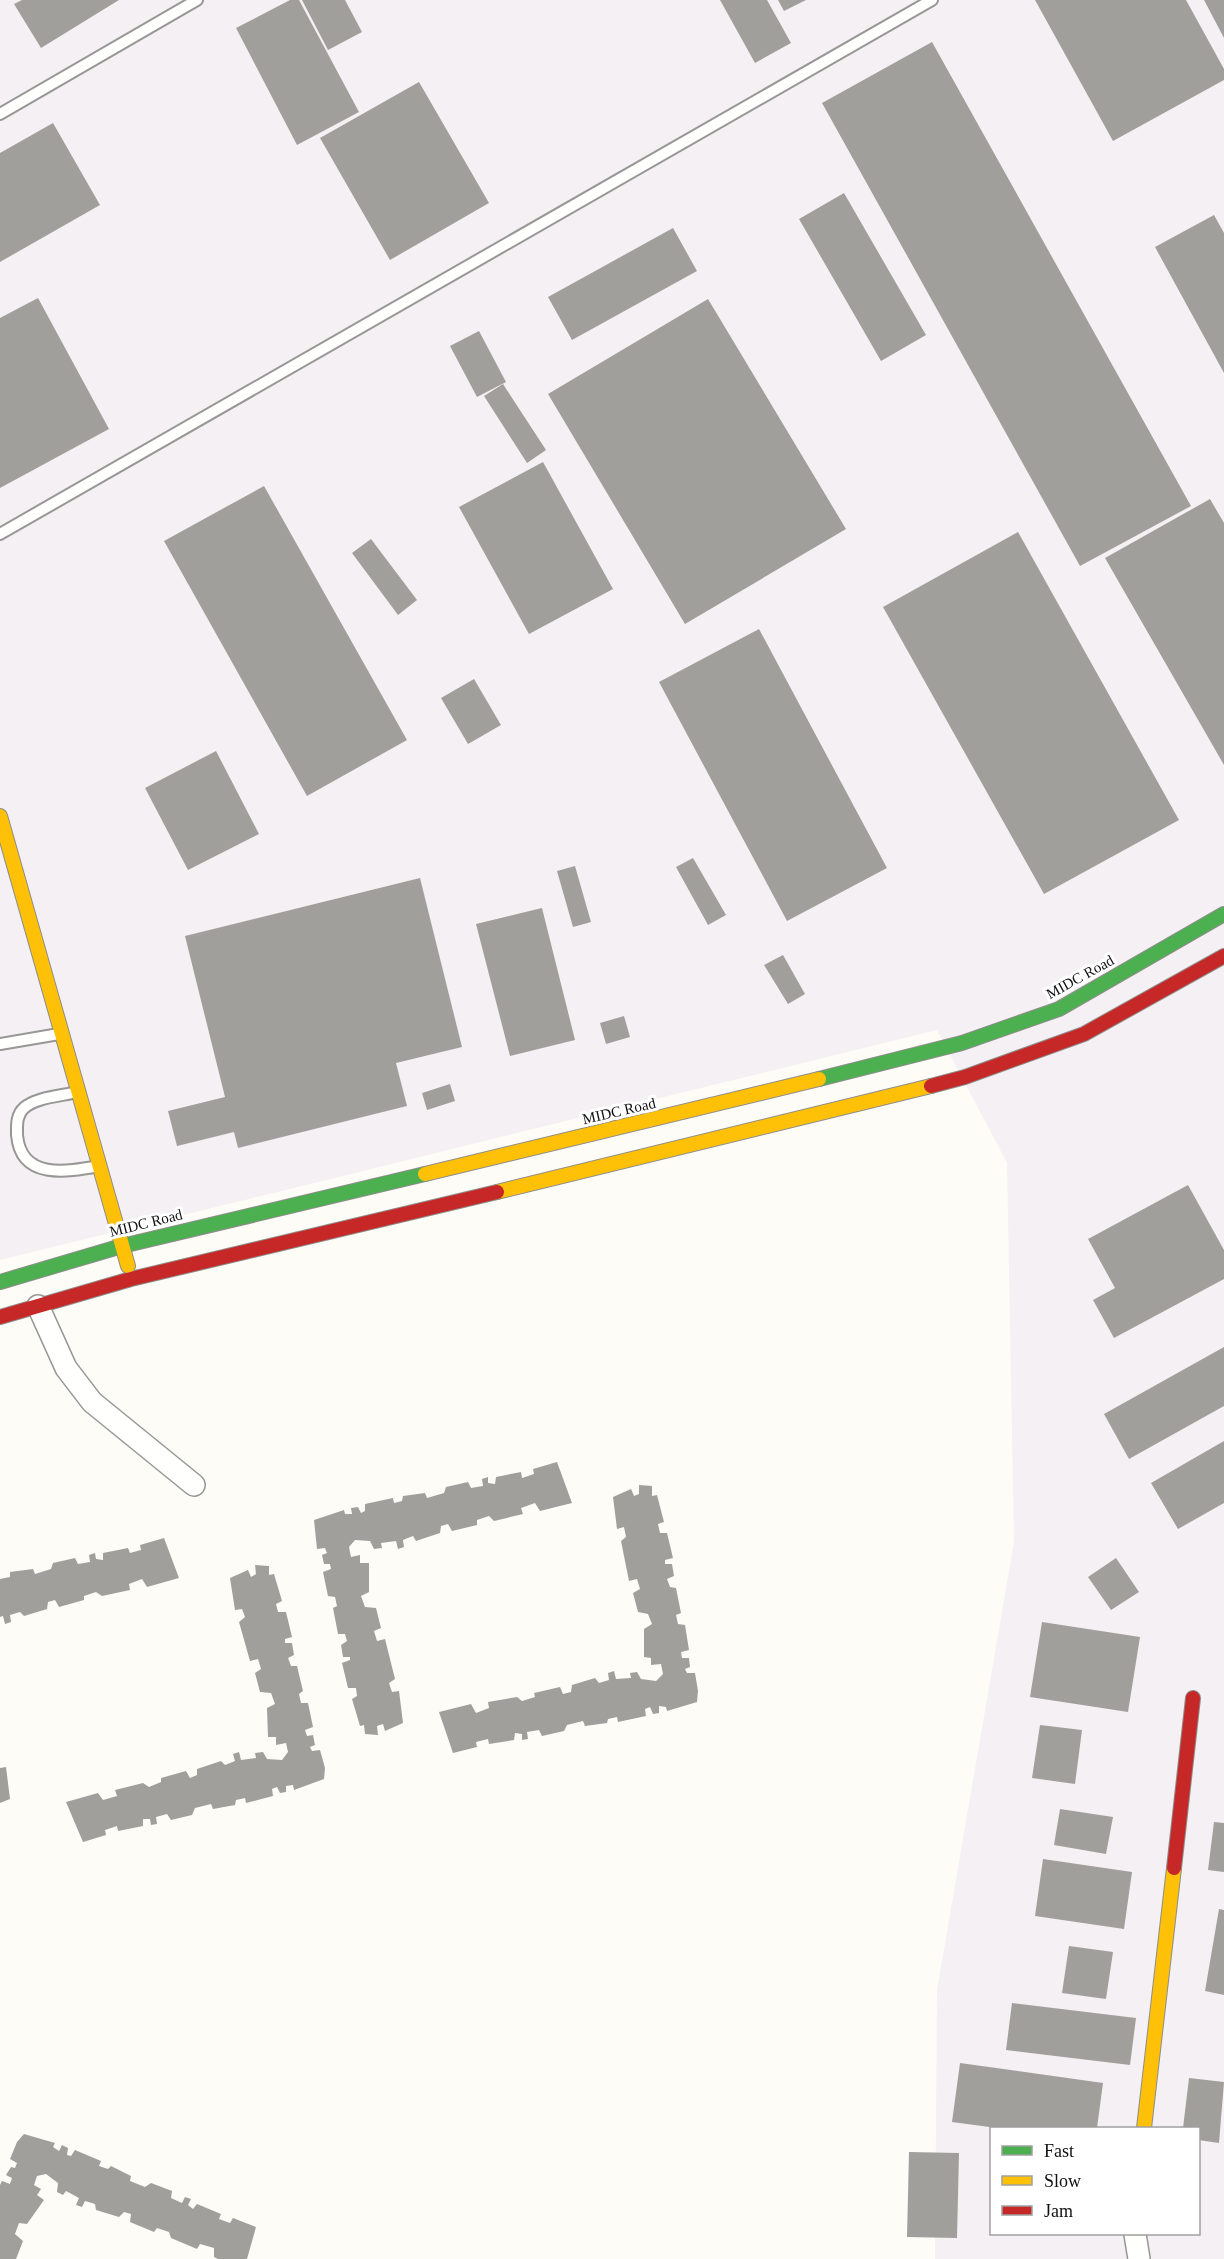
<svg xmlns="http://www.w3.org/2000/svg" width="1224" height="2259" font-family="'Times New Roman',serif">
<rect width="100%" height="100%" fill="#fdfcf7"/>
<!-- industrial -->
<path fill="#f5f0f3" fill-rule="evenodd" d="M0,0H1224V2259H935L937,1990L1014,1542L1007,1163L937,1030L0,1260ZM992,2128H1198V2234H992Z"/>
<!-- building -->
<path fill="#a19f9c" d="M22,0H119L41,48L14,4Z
M290,0H299L359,112L297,145L236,28Z
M302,0H345L362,32L328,50Z
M720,0H767L791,43L755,63Z
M778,0H806L784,11Z
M1035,0H1186L1224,69V80L1113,141Z
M1204,0H1224V38Z
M932,42L1191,506L1080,566L822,103Z
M419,82L489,203L390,260L320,138Z
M53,123L100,205L0,262V153Z
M844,193L926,335L881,361L799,219Z
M1214,215L1224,233V373L1155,247Z
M673,228L697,271L572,340L548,297Z
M38,298L109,429L0,488V318Z
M708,299L846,529L685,624L548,394Z
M479,331L506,382L477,397L450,346Z
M503,384L546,450L527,463L484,396Z
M543,462L613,589L529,634L459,507Z
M264,486L407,740L307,796L164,541Z
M1210,499L1224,523V765L1105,558Z
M1018,532L1179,820L1044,894L883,607Z
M371,539L417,600L398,615L352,553Z
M759,629L887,868L787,921L659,682Z
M474,679L501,725L468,744L441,698Z
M216,751L259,834L188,870L145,788Z
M693,858L726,915L708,925L676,867Z
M575,866L591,922L573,927L557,871Z
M420,878L462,1047L396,1063L407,1106L238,1148L234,1132L177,1146L168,1111L225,1097L185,936Z
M542,908L575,1040L510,1056L476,924Z
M783,955L805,994L788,1004L764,965Z
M624,1016L630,1037L606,1044L600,1023Z
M450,1084L455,1101L427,1110L422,1093Z
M1188,1185L1224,1250V1279L1114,1338L1093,1300L1115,1288L1088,1239Z
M1224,1347V1406L1129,1459L1104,1414Z
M1224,1441V1503L1178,1529L1151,1483Z
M557,1462L572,1503L540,1511L535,1503L521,1508L523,1514L494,1521L489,1516L477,1520V1525L452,1531L448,1524L441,1526L440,1533L416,1541L413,1536L403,1540L404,1547L398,1549L396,1541L381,1543L382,1548L374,1549L370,1541L355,1540L349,1547L351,1557L360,1555V1563H369V1592L361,1596L365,1607L376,1608L381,1628L374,1631L377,1641L385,1639L395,1679L389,1683L392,1692L399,1691L403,1723L385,1731L383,1724L377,1726L378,1735L365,1734L364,1725L360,1726L352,1699L357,1696L356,1688H348L342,1663L350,1660V1657H343L341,1645L347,1641L345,1634H338L333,1608L337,1606L335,1597L328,1596L323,1572L331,1569L330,1564H324L322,1555L327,1553L325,1548L317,1549L314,1520L344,1510L345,1514H352L351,1508L358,1507L361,1513L365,1511V1504L393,1498L394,1503L402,1501L403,1496L425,1493L427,1498L444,1493L446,1487L468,1482L471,1488L483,1486L482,1479L488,1477V1483L495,1484L496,1477L521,1472L522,1478L534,1474L533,1469Z
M639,1485L652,1486V1496L657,1495L664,1522L658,1524L660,1533H667L673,1558L665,1560V1564H672L674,1576L667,1579L670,1587L676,1588L681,1613L676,1615L678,1624L685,1625L689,1650L681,1652L682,1658H689L690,1667L685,1669L687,1673H695L698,1691L697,1702L667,1711L666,1707L659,1706V1713L653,1714L650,1707L645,1709L646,1716L618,1722L617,1717L608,1719L607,1723L585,1726L583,1721L567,1725L564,1731L542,1736L539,1730L527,1732L528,1739L522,1740V1734L515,1733L514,1740L489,1744L488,1739L476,1742L477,1747L453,1753L439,1712L471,1704L476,1713L489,1708L488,1702L517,1697L522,1701L535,1697L534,1693L560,1687L563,1694L571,1692L572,1685L595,1678L599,1683L609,1680L608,1673L614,1671L616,1679L631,1678L630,1673L637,1672L641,1679L656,1681L663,1674L661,1664L651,1665V1658L644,1657V1629L652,1624L648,1614L638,1612L633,1593L640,1589L637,1579L629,1581L621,1541L626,1537L624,1527L617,1529L613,1497L631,1489L634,1496L639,1494Z
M164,1538L179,1578L147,1587L142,1579L129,1584L130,1590L102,1596L96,1592L84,1596V1600L59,1607L55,1600L48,1602L47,1609L24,1616L20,1612L10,1615L11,1622L5,1624L3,1616L0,1617V1579L10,1577V1572L33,1569L35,1574L51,1569L53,1563L75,1558L78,1564L90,1562L89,1555L95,1553L96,1559L103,1560V1553L128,1548L130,1553L141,1550L140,1545Z
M1116,1558L1139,1592L1111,1610L1088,1577Z
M255,1565L269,1566V1575L274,1574L282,1601L276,1604L278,1612H286L292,1637L285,1639V1643H292L294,1655L288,1658L291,1666H297L303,1691L299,1694L301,1703H308L313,1727L305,1730L307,1736L313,1735L315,1745L310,1747L312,1751L320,1750L325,1768L324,1779L294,1790L293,1785L286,1786V1792L280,1793L277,1787L272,1789L273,1796L246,1803L245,1798L236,1800L235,1805L213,1809L211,1804L195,1808L192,1815L171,1820L167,1814L156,1817L157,1824L151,1825L150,1819H143V1826L118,1831L117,1826L105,1830L106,1835L83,1842L66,1802L98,1793L103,1800L117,1796L115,1790L143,1783L149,1787L161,1782V1778L186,1771L190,1778L197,1775V1769L221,1761L225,1765L235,1761L233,1754L239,1752L241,1760L256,1758L255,1753L263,1752L267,1759L282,1760L288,1752L286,1743L276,1745V1737H268L267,1708L275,1704L271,1693L260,1692L255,1673L261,1669L258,1659L250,1661L239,1622L245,1617L242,1609L235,1610L230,1578L248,1570L251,1577L256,1574Z
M1042,1622L1140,1637L1128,1712L1030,1697Z
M1040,1725L1082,1730L1075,1784L1032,1778Z
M6,1767L10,1799L0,1803V1768Z
M1060,1809L1113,1817L1106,1854L1054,1845Z
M1214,1822L1224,1823V1872L1208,1870Z
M1043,1859L1132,1872L1124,1929L1035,1916Z
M1219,1909L1224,1910V1995L1205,1991Z
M1069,1946L1113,1952L1106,1999L1062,1993Z
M1012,2003L1136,2018L1130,2065L1006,2050Z
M960,2063L1103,2083L1097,2128H997L952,2122Z
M1189,2078L1224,2082L1219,2143L1198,2140V2128H1183Z
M24,2134L55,2143L53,2147L59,2151L62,2145L68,2148L67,2155L71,2156L75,2150L101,2161L99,2166L108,2169L111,2166L131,2176L130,2181L145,2187L151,2183L172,2191L171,2198L182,2203L185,2197L191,2199L188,2205L193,2209L197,2204L221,2214L219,2219L230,2223L233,2218L256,2227L247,2259H218L214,2257V2248L200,2244L197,2249L171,2238L169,2232L157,2228L154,2232L130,2222L131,2214L124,2212L119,2217L96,2210L95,2204L85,2201L82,2207L76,2205L79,2198L66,2191L63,2195L57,2192L58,2183L46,2174L37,2176L34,2185L41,2189L37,2195L44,2200L27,2224L19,2223L15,2234L23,2241L16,2259H0V2185L2,2181L10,2184L12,2178L6,2175L11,2167L15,2168L17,2163L10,2159L17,2142Z
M909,2152L959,2153L957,2238L907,2237Z"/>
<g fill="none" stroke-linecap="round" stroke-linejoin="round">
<!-- lane casing -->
<g stroke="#979795" stroke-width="14">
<path id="lane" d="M0,114L197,0
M0,534L932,0
M0,1044L59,1034
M77,1092C62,1096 36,1097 24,1108C16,1115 17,1126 17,1135C21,1180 66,1172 99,1166"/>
</g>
<!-- street casing -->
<g stroke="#979795" stroke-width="24">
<path id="street" d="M38,1306L66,1368L92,1402L194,1485
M1135,2234L1139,2259"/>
</g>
<!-- fast casing -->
<g stroke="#8e8d8b" stroke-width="16">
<path id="fast" d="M819,1079L962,1043L1059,1009L1224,914
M0,1282L122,1246L425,1174"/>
</g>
<!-- slow casing -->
<g stroke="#8e8d8b" stroke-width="16">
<path id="slow" d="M0,816L128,1266
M425,1174L819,1079
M497,1192L931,1086
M1144,2128L1174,1868"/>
</g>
<!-- jam casing -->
<g stroke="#8e8d8b" stroke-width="16">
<path id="jam" d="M931,1086L965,1077L1084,1034L1224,956
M0,1317L131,1279L497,1192
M1174,1868L1193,1698"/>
</g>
<!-- lane -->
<use href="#lane" stroke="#fffffe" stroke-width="10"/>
<!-- street -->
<use href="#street" stroke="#fffffe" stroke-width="21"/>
<!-- fast -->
<use href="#fast" stroke="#4caf50" stroke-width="14"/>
<!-- slow -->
<use href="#slow" stroke="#ffc107" stroke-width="14"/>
<!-- jam -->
<use href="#jam" stroke="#c62828" stroke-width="14"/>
</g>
<g text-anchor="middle" stroke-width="6" stroke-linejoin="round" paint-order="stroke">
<!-- street labels -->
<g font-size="15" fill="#111" stroke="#fff">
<text transform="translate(1080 977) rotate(-29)" y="5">MIDC Road</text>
<text transform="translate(619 1111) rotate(-13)" y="5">MIDC Road</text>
<text transform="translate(146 1223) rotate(-14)" y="5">MIDC Road</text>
</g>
</g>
<!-- legend -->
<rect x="990" y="2127" width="210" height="108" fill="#ffffff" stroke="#a0a0a0" stroke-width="1.5"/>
<rect x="1002" y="2146" width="30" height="9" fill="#4caf50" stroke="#a0a0a0" stroke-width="1.5"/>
<text x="1044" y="2157" font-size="18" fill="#111111">Fast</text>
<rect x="1002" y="2176" width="30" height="9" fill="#ffc107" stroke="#a0a0a0" stroke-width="1.5"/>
<text x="1044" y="2187" font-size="18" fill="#111111">Slow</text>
<rect x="1002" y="2206" width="30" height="9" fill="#c62828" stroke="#a0a0a0" stroke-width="1.5"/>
<text x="1044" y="2217" font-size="18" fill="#111111">Jam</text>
</svg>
